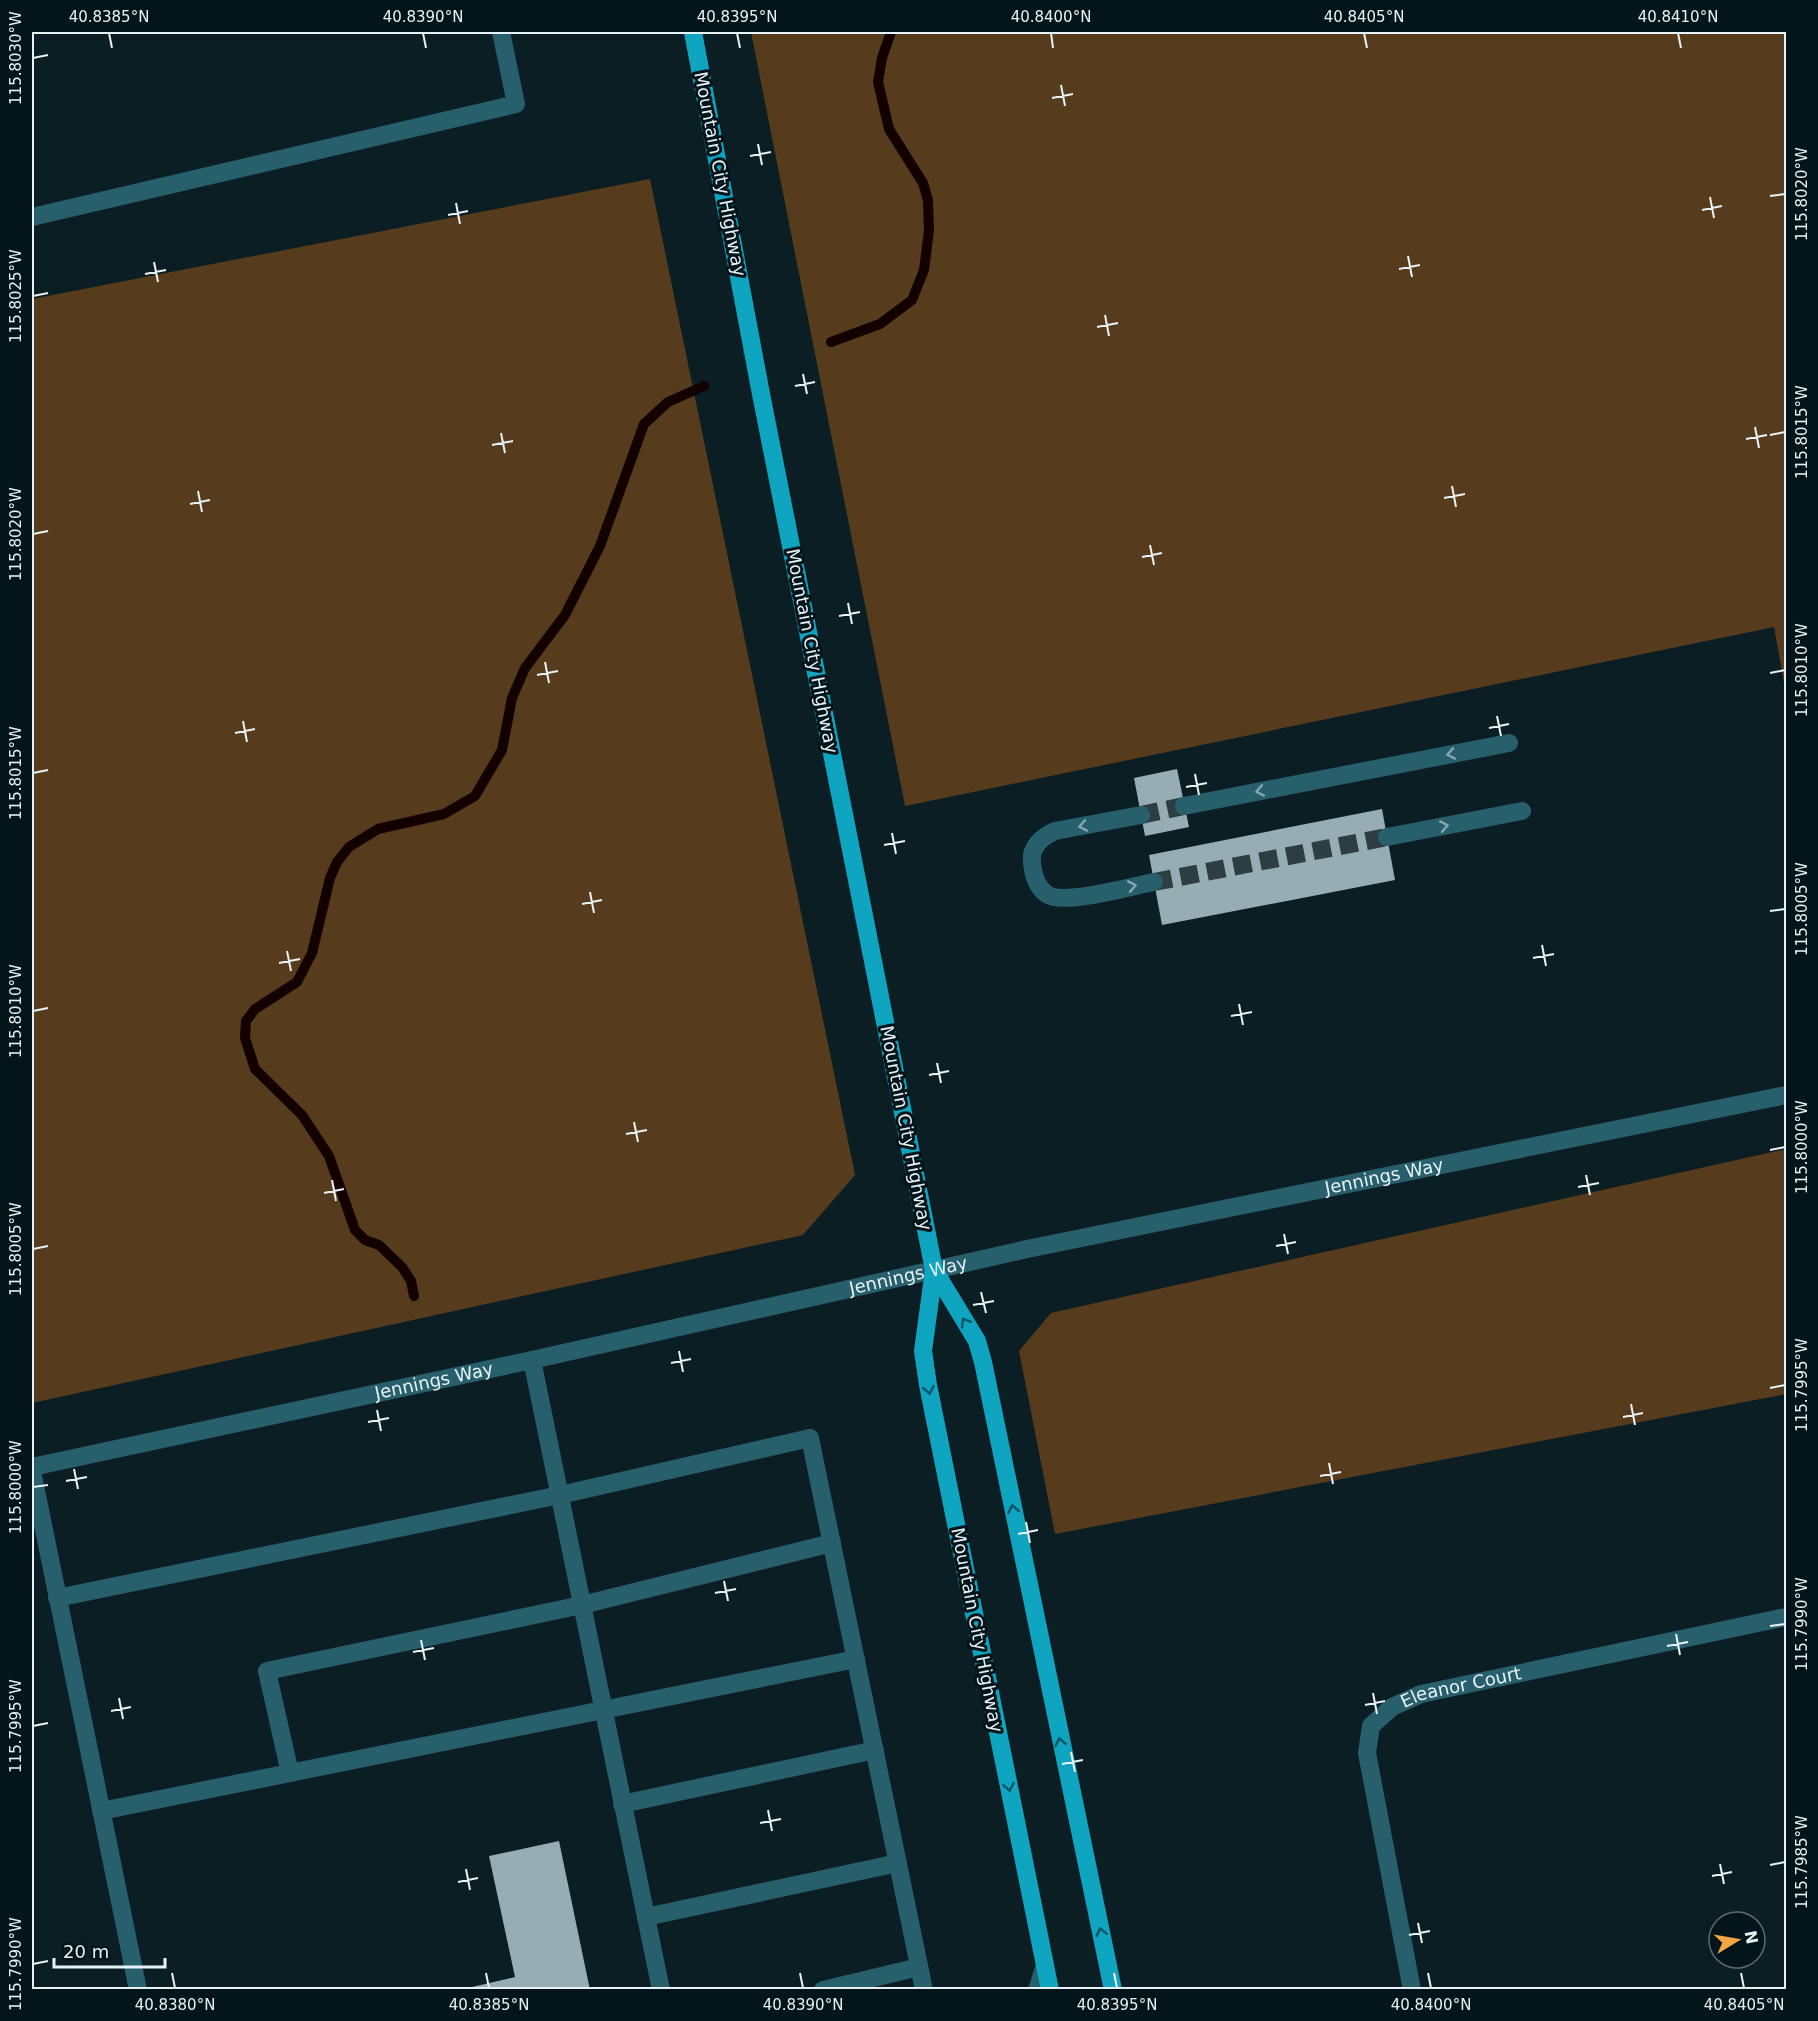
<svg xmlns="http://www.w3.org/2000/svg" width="1818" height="2021" font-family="'DejaVu Sans',sans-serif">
<rect width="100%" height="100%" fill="#0b1e23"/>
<!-- green -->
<path fill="#563c1c" d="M751,32H1786V694L1774,627L905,806Z
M650,179L855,1175L803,1235L32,1403V299Z
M1786,1149V1394L1055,1534L1019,1351L1051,1313Z"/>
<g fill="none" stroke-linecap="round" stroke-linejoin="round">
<!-- stream -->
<path stroke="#130100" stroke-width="10" d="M831,342L880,324L912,300L924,270L929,230L928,200L923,183L889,129L878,82L882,58L891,32
M414,1296L411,1281L402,1267L379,1245L365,1240L355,1230L329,1156L302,1115L255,1069L245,1038L246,1021L255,1009L297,982L312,953L330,878L337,862L349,847L378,829L444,814L475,796L502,750L512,698L525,668L565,615L600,546L644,424L668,402L704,386"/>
</g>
<!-- building -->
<path fill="#97adb3" d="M1177,769L1189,827L1145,836L1134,778Z
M1382,809L1395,880L1162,925L1149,855Z
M559,1841L590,1990H459L515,1977L489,1856Z"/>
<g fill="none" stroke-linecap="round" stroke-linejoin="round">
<!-- minor-tunnel -->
<path stroke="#2c3e42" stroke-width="18" stroke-dasharray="18 9" stroke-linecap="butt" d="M1141,815L1184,806
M1154,882L1387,837"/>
<!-- minor -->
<g stroke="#285f6d" stroke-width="18">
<path d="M32,217L516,104L501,32"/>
<path d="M1184,806L1509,743"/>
<path d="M1141,815L1055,831C1042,837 1030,847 1032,862C1033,875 1037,888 1048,895C1065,905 1132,886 1154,882"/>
<path d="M1387,837L1522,811"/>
<path d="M532,1360L661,1990"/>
<path id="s1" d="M32,1467L532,1360L1032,1248L1786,1095"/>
<path d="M32,1471L138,1990"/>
<path d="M57,1598L560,1495L810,1438L924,1990"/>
<path d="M290,1773L267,1671L582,1605L832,1543"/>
<path d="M622,1804L875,1750"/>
<path d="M101,1811L856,1659"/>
<path d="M646,1917L898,1863"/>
<path d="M823,1990L919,1967"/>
<path d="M1037,1990L1045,1965"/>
<path id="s2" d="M1412,1990L1367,1753L1371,1726L1392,1707L1421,1694L1786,1617"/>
</g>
<!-- major -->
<path stroke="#0fa4c0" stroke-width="18" d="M693,32L761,394L934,1270L923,1351L928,1385L1050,1990
M934,1270L977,1341L983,1362L1113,1990"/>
</g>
<!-- one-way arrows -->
<defs><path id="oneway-chevron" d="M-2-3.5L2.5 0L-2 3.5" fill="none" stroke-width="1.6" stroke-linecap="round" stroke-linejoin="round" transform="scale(1.5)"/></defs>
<g stroke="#87a8b1">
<use href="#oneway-chevron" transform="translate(1451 754) rotate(169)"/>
<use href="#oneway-chevron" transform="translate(1260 791) rotate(169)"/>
<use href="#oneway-chevron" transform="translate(1083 826) rotate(169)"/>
<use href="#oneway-chevron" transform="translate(1444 826) rotate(-11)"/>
<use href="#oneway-chevron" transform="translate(1132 886) rotate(-11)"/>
</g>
<g stroke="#085565">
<use href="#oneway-chevron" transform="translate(965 1322) rotate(-121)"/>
<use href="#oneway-chevron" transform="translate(929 1390) rotate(79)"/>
<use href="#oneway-chevron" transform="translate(1013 1509) rotate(-101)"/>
<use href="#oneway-chevron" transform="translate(1060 1742) rotate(-102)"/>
<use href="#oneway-chevron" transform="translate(1009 1787) rotate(79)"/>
<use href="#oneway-chevron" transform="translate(1101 1932) rotate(-102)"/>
</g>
<!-- ticks -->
<path fill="none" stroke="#e6f2f5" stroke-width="2" d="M109,33L112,48M423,33L426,48M737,33L740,48M1051,33L1053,48M1364,33L1367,48M1678,33L1681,48M33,58L48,55M1061,85L1065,106M1052,98L1073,94M758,144L762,165M750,156L771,152M1770,196L1785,194M1710,197L1714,218M456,203L460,224M1702,210L1722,206M448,215L468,211M1408,256L1412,277M154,262L158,282M1399,269L1420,265M145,274L166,270M33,296L48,293M1105,315L1109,336M1097,327L1118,323M803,374L807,394M795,386L815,382M1755,427L1759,448M501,433L505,453M1770,435L1785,432M1746,439L1767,435M492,445L513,441M1452,486L1456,507M198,491L202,512M1444,498L1465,494M190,504L210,500M33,534L48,531M1150,545L1154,565M1142,557L1162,553M848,603L852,624M839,616L860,612M545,662L549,683M1770,673L1785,670M537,675L558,671M1497,716L1501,736M243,721L247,742M1489,728L1509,724M235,733L255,729M33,773L48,770M1195,774L1199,795M1186,787L1207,783M892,833L896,854M884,845L905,841M590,892L594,913M582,904L602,900M1770,911L1785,909M1542,945L1546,966M287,951L291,971M1533,958L1554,954M279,963L300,959M1239,1004L1243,1025M33,1011L48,1008M1231,1016L1252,1012M937,1063L941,1083M929,1075L949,1071M634,1122L638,1142M626,1134L647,1130M1770,1150L1785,1147M1586,1175L1590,1195M332,1180L336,1201M1578,1187L1599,1183M324,1193L344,1189M1284,1234L1288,1254M1276,1246L1296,1242M33,1249L48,1246M981,1292L986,1313M973,1305L994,1301M679,1351L683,1372M671,1363L691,1359M1770,1388L1785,1385M1631,1404L1635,1425M377,1410L381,1431M1623,1417L1643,1413M368,1422L389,1418M1329,1463L1333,1484M74,1469L78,1489M1320,1476L1341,1472M66,1481L87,1477M33,1487L48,1485M1026,1522L1030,1543M1018,1534L1038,1530M724,1581L728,1601M715,1593L736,1589M1770,1626L1785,1624M1676,1634L1680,1655M421,1640L425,1660M1667,1646L1688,1642M413,1652L434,1648M1373,1693L1377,1714M119,1698L123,1719M1365,1705L1385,1701M111,1711L131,1707M33,1726L48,1723M1071,1752L1075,1772M1062,1764L1083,1760M768,1810L772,1831M760,1823L781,1819M1720,1864L1724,1884M1770,1865L1785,1862M466,1869L470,1890M1712,1876L1732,1872M458,1882L478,1878M1418,1923L1422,1943M1409,1935L1430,1931M33,1964L48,1961M172,1973L175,1988M486,1973L489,1988M800,1973L803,1988M1114,1973L1117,1988M1428,1973L1431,1988M1741,1973L1744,1988"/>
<g text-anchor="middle" stroke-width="6" stroke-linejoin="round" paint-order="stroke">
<!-- street labels -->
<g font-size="18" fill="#e6f2f5" stroke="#03151a">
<text transform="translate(720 174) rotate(79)" y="6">Mountain City Highway</text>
<text transform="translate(812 651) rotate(79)" y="6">Mountain City Highway</text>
<text transform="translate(906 1128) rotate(79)" y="6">Mountain City Highway</text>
<text dy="6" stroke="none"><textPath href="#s1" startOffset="1383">Jennings Way</textPath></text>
<text dy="6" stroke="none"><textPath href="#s1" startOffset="897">Jennings Way</textPath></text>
<text dy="6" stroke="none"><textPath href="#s1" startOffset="411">Jennings Way</textPath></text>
<text transform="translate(977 1630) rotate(79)" y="6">Mountain City Highway</text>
<text dy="6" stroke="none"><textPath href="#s2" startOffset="369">Eleanor Court</textPath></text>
</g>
</g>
<!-- border -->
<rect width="1818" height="2021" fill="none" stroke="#03151a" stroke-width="66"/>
<!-- north arrow -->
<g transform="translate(1737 1940) rotate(79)"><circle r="28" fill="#03151a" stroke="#5e6d72" stroke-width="1.5"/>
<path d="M0-4.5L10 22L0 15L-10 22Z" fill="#f2a541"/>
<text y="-9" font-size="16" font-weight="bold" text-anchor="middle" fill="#e6f2f5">N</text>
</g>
<!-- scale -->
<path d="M54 1958v9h111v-9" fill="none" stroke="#e6f2f5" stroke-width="3"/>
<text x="63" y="1958" font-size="18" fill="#e6f2f5" stroke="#03151a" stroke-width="4.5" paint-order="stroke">20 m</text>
<rect x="33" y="33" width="1752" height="1955" fill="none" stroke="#e6f2f5" stroke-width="2"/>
<g font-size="15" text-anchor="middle" fill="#e6f2f5">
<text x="109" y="22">40.8385°N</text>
<text x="423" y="22">40.8390°N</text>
<text x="737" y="22">40.8395°N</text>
<text x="1051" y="22">40.8400°N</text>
<text x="1364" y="22">40.8405°N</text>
<text x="1678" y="22">40.8410°N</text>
<text transform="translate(16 58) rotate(-90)" y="5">115.8030°W</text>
<text transform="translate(1802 194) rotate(-90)" y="5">115.8020°W</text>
<text transform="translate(16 296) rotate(-90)" y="5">115.8025°W</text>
<text transform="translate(1802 432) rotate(-90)" y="5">115.8015°W</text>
<text transform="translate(16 534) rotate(-90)" y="5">115.8020°W</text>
<text transform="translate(1802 670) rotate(-90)" y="5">115.8010°W</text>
<text transform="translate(16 773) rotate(-90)" y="5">115.8015°W</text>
<text transform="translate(1802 909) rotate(-90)" y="5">115.8005°W</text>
<text transform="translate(16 1011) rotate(-90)" y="5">115.8010°W</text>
<text transform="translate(1802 1147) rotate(-90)" y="5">115.8000°W</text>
<text transform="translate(16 1249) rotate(-90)" y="5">115.8005°W</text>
<text transform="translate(1802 1385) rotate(-90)" y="5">115.7995°W</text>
<text transform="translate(16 1487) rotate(-90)" y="5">115.8000°W</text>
<text transform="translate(1802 1624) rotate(-90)" y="5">115.7990°W</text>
<text transform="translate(16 1726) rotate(-90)" y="5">115.7995°W</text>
<text transform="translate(1802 1862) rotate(-90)" y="5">115.7985°W</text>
<text transform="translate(16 1964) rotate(-90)" y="5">115.7990°W</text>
<text x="175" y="2010">40.8380°N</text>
<text x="489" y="2010">40.8385°N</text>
<text x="803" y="2010">40.8390°N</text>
<text x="1117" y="2010">40.8395°N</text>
<text x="1431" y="2010">40.8400°N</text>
<text x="1744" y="2010">40.8405°N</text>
</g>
</svg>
